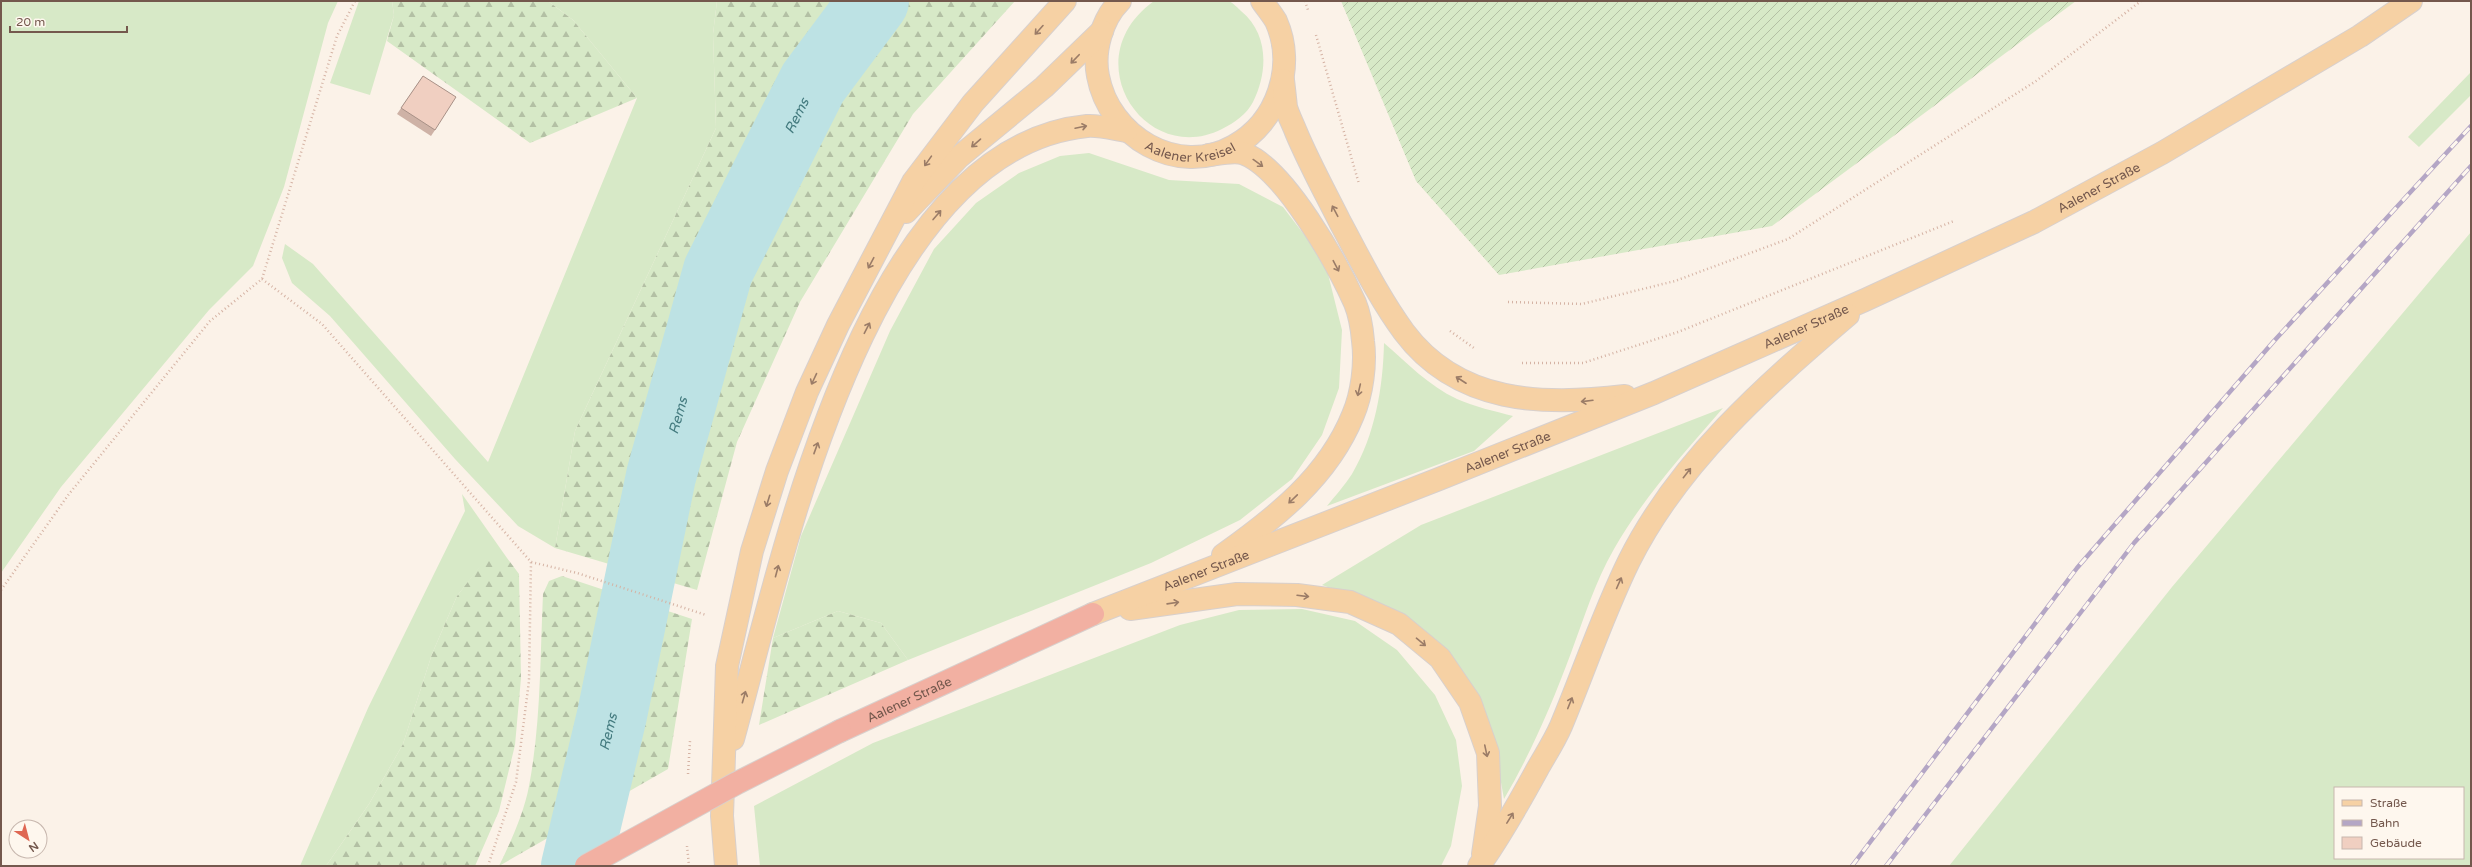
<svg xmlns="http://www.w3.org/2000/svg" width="2472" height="867" font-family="'Varela Round',sans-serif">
<defs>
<pattern id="forest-firs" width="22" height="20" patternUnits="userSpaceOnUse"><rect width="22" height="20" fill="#d7e9c7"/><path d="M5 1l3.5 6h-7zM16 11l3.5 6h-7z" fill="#b3c0a4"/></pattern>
<pattern id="garden-furrows" width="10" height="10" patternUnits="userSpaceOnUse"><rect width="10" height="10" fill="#d7e9c7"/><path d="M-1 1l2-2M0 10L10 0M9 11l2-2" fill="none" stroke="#b3c0a4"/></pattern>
</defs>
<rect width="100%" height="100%" fill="#fbf2e8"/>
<!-- grass -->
<path fill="#d7e9c7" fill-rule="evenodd" d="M1,1H338L328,23L284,187L253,266L209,310L61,487L1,573Z
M359,1H392L394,15L370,95L330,83Z
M548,1H717L713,34L716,128L575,431L555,548L518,526L455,459L330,316L292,283L282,258L285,244L313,264L488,462L637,98L573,20Z
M1154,1C1166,1 1222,0 1229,1C1233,3 1238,8 1241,11C1269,34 1268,72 1253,102C1247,114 1234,123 1222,129C1145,168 1073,59 1154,1Z
M2471,72V95L2419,147L2408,137Z
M1089,153L1169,180L1239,184L1283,207L1325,262L1342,330L1339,388L1322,435L1292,479L1240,520L1151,563L908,660L881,623L838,611L773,638L801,536L890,331L934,249L976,203L1019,173L1060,156Z
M2471,232V866H1949L2172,587ZM2335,788H2463V858H2335Z
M1384,343C1407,363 1429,386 1457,399C1475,407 1494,411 1513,416L1474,451L1327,506C1335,496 1345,485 1352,474C1375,435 1383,388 1384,343Z
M1723,408C1684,453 1643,498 1614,549C1595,582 1584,618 1571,653C1552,704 1531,753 1504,799L1493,738L1386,607L1322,585L1421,525Z
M462,494L507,558H487L457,596L432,654L403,744L369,804L326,866H300L368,708L465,511Z
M1302,609L1355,621L1397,650L1435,695L1456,740L1462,786L1451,846L1441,866H760L754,806L873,743L1180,625L1239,610Z"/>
<!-- forest -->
<path fill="url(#forest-firs)" d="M392,1H548L573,20L637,98L530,143L387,41L394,15Z
M717,1H1015L913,114L800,302L737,442L697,590L555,548L575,431L716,128L713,34Z
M487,557L507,558L519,574L521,678L515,745L499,811L475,866H326L369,804L403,744L432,654L457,596Z
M562,576L692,619L668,769L499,866C511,841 524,813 529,786C541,723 540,658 543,594L549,581Z
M838,611L881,623L908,660L759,725L773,638Z"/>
<!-- garden -->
<path fill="url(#garden-furrows)" d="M1341,1H2076L1772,226L1499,275L1416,181Z"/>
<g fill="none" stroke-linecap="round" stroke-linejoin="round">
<!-- river -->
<path stroke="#bde2e4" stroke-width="70" id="s1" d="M576,866L612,715L661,476L718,271L813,83L874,1"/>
<!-- major casing -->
<g stroke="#d8d0cd" stroke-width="24">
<g id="major">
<path id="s2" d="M1120,1C1102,19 1093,51 1098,76C1109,136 1177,178 1234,146C1278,122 1296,66 1276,21C1272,14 1266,7 1262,1"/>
<path d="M1283,80C1284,88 1285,98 1286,107C1288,115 1293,124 1296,132C1309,163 1325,192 1340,222C1360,259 1379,298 1404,332C1458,404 1543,406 1625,396"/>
<path d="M1209,155C1218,154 1236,150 1245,154C1285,170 1337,263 1355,303C1359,313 1362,329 1363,341C1366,364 1362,394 1353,415C1328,477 1275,518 1223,555"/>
<path d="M906,212L959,157L1044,87L1102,31"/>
<path d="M1130,609L1237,594L1297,595L1350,602L1399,624L1440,658L1470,702L1488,753L1490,806L1483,854"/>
<path id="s3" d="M1093,614L1439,479L1654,393L1865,300L2034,222L2162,153L2360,36L2411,1"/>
<path d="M733,739C781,566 864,148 1087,126C1099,125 1114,129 1126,131"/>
<path d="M726,866L722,816L727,666L752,551L777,471L807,392L838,325L913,182L973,103L1065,1"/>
<path d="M1479,866C1501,835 1520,801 1538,768C1546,754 1555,740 1561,726C1584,671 1603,614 1629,561C1679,461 1765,386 1848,315"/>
</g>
</g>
<!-- highway casing -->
<g stroke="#d8d0cd" stroke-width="24">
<g id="highway">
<path id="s4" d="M840,731L1093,614"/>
</g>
</g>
<!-- path -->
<path stroke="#d5b3a4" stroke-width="2.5" stroke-dasharray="1 3" stroke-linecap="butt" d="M1305,1L1308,10
M1316,35L1359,184
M262,279L322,324L531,562L577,573L706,615
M1508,302L1582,304L1675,281L1788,239L2036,81L2141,1
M1450,331L1474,348
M1522,363H1583L1678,332L1954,221
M1,590L69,494L210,321L262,279L337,36L355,1
M688,774L690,741
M687,846L689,866
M488,866L516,782L529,681L531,562"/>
<!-- major -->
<use href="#major" stroke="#f6d1a4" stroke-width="22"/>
<!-- highway -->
<use href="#highway" stroke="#f2b0a2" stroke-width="22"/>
<!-- rail casing -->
<g stroke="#b4a6c5" stroke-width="4.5">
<path id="rail" d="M1852,866L2077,568L2274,341L2471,126
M1886,866L2134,543L2471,166"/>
</g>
<!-- rail -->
<use href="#rail" stroke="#fef7ee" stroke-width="3" stroke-dasharray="9" stroke-linecap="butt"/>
<!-- highway-bridge casing -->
<g stroke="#d8d0cd" stroke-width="24" stroke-linecap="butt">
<path id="highway-bridge" d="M586,866L737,783L840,731"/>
</g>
<!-- highway-bridge -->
<use href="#highway-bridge" stroke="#f2b0a2" stroke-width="22"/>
</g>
<!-- wall -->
<path fill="#ceb2a6" d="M423,76L435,130L431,136L397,114Z"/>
<!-- building -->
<path fill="#f0cfc1" stroke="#a89187" d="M423,76L456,97L435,130L401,108Z"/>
<!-- one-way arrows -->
<defs><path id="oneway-shaft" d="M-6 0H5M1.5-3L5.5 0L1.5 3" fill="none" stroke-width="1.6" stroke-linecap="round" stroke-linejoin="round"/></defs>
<g stroke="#9b7c67">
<use href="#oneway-shaft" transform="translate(1039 30) rotate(132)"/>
<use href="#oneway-shaft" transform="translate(1075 59) rotate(134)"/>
<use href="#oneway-shaft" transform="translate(1081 127) rotate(-12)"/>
<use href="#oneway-shaft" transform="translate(976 143) rotate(139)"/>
<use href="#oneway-shaft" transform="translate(928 161) rotate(125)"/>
<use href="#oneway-shaft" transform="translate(1258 163) rotate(36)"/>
<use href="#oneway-shaft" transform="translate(1335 211) rotate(-118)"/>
<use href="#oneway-shaft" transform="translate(937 215) rotate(-49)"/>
<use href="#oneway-shaft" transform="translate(871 263) rotate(118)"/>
<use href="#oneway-shaft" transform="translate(1336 266) rotate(62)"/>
<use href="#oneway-shaft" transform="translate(867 328) rotate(-63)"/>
<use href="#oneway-shaft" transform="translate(814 379) rotate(115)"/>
<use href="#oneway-shaft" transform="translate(1461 380) rotate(-147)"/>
<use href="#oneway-shaft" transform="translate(1359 390) rotate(103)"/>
<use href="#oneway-shaft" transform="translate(1587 401) rotate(173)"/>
<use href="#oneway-shaft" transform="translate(816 448) rotate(-70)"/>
<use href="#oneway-shaft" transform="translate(1687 473) rotate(-52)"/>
<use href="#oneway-shaft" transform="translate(1293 499) rotate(136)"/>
<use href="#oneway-shaft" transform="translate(768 501) rotate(107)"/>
<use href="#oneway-shaft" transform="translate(777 571) rotate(-75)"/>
<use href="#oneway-shaft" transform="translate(1619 583) rotate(-66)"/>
<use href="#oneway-shaft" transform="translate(1303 596) rotate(7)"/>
<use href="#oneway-shaft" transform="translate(1173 603) rotate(-8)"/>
<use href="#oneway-shaft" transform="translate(1421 642) rotate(40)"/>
<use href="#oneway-shaft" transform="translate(744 697) rotate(-74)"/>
<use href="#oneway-shaft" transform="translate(1570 703) rotate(-68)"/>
<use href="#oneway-shaft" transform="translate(1486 751) rotate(78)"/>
<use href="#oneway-shaft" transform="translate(1510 818) rotate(-58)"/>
</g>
<g text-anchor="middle" stroke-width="3" stroke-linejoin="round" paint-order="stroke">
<!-- street labels -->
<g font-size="13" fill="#74584d" stroke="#fef7ee">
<text dy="5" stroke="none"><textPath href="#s2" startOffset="213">Aalener Kreisel</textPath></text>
<text dy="5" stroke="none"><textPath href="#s3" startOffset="1093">Aalener Straße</textPath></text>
<text dy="5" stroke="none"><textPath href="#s3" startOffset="769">Aalener Straße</textPath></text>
<text dy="5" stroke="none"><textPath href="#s3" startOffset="445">Aalener Straße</textPath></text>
<text dy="5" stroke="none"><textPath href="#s3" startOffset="121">Aalener Straße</textPath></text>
<text dy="5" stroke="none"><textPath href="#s4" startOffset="76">Aalener Straße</textPath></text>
</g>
<!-- water labels -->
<g font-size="14" font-style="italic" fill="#447b7f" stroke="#fef7ee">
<text dy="5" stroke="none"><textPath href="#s1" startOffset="786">Rems</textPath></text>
<text dy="5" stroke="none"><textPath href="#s1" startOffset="462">Rems</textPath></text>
<text dy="5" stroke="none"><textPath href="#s1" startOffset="138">Rems</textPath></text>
</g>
</g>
<!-- border -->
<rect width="2472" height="867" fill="none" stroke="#74584d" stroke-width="4"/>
<!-- legend -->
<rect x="2334" y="787" width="130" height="72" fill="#fef7ee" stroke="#c7b7ae"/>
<rect x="2342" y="800" width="20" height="6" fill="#f6d1a4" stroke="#c7b7ae"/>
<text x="2370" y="807" font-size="12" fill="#74584d">Straße</text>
<rect x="2342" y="820" width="20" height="6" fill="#b4a6c5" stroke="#c7b7ae"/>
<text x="2370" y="827" font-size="12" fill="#74584d">Bahn</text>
<rect x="2342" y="837" width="20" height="12" fill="#f0cfc1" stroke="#c7b7ae"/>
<text x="2370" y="847" font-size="12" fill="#74584d">Gebäude</text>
<!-- north arrow -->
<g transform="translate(28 839) rotate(144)"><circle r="19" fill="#fef7ee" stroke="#c7b7ae"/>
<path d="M0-3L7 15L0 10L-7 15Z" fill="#df6753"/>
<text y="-6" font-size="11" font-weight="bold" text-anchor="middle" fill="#74584d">N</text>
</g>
<!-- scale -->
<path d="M10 26v6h117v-6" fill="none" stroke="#74584d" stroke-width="2"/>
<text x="16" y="26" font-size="12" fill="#74584d" stroke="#fef7ee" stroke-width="3" paint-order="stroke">20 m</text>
</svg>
